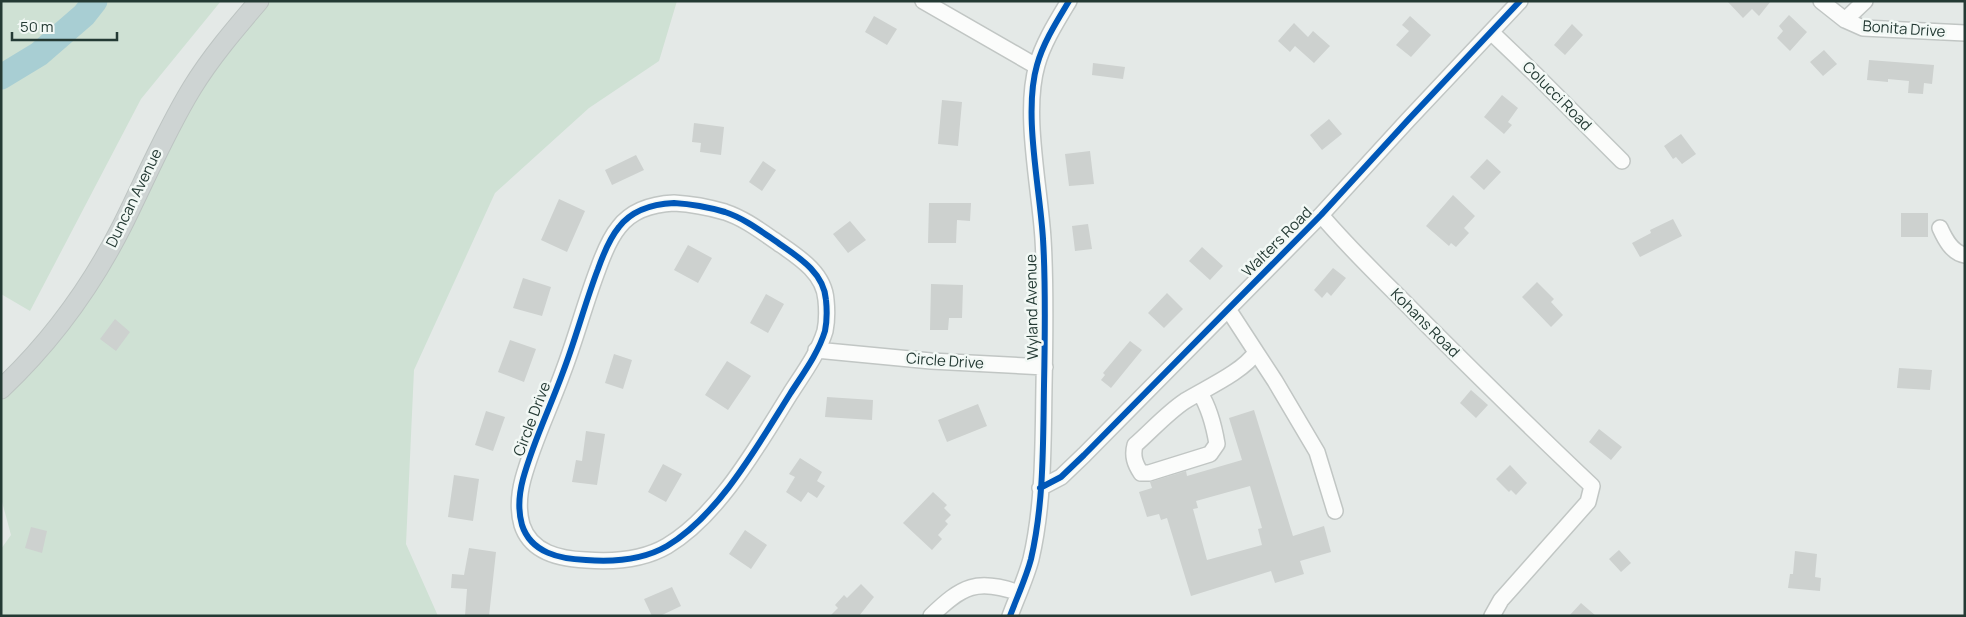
<svg xmlns="http://www.w3.org/2000/svg" width="1966" height="617" font-family="Manrope,sans-serif">
<rect width="100%" height="100%" fill="#e4e9e7"/>
<!-- green -->
<path fill="#cfe1d4" d="M1,1H221L141,99L30,311L1,294Z
M259,1H677L659,61L589,108L495,193L414,370L406,544L438,616H1V549L11,535L1,498V389L51,338L148,170Z"/>
<g fill="none" stroke-linecap="round" stroke-linejoin="round">
<!-- river -->
<path stroke="#a8ced3" stroke-width="25" d="M1,77L39,54L84,15L95,1"/>
</g>
<!-- building -->
<path fill="#cdd1cf" fill-rule="evenodd" d="M1727,1H1771L1759,16L1752,9L1743,18Z
M1789,15L1807,32L1790,51L1777,38L1783,31L1779,26Z
M874,16L897,29L887,45L865,32Z
M1410,16L1431,35L1411,57L1396,45L1409,31L1402,25Z
M1294,23L1308,37L1313,31L1330,46L1314,63L1295,46L1290,52L1278,41Z
M1572,24L1583,35L1565,55L1554,45Z
M1824,50L1837,64L1823,76L1810,62Z
M1869,60L1934,65L1932,84L1924,83L1923,94L1908,93L1909,81L1888,79V82L1867,80Z
M1093,63L1125,67L1123,79L1092,75Z
M1502,95L1518,108L1508,122L1512,125L1504,134L1484,117Z
M942,100L962,102L958,146L938,144Z
M1329,119L1342,134L1322,150L1310,135Z
M694,123L724,127L721,155L700,152L701,143L692,142Z
M1681,134L1696,154L1682,164L1676,157L1673,159L1664,146Z
M1090,151L1094,184L1069,186L1065,154Z
M636,155L644,170L612,185L605,170Z
M1487,159L1501,172L1484,190L1470,177Z
M763,161L776,170L762,191L749,182Z
M1453,195L1475,216L1464,228L1469,233L1456,247L1451,243L1449,246L1426,226Z
M559,199L585,211L567,252L541,240Z
M929,203H971L970,221L957,220L956,243H928Z
M1901,213H1928V237H1901Z
M1673,219L1682,236L1640,257L1632,243L1651,233L1650,230Z
M850,221L866,240L848,253L833,234Z
M1088,224L1092,249L1075,251L1072,226Z
M688,245L712,258L698,283L674,270Z
M1202,247L1223,266L1210,280L1189,261Z
M1333,268L1346,278L1331,296L1327,292L1322,298L1314,290Z
M523,278L551,287L542,316L513,308Z
M1537,282L1554,299L1551,302L1563,315L1551,327L1522,297Z
M931,284L963,285L962,318H949L948,330H930Z
M1167,293L1183,309L1164,328L1148,313Z
M766,294L784,304L768,333L750,323Z
M115,319L130,332L116,351L100,339Z
M510,340L536,349L524,382L498,372Z
M1130,341L1142,350L1111,388L1101,380L1105,375L1103,373Z
M614,354L632,360L623,389L605,383Z
M727,361L751,376L728,410L705,395Z
M1899,368L1932,370L1930,390L1897,388Z
M1471,390L1488,405L1476,418L1460,403Z
M827,397L873,400L872,420L825,417Z
M978,404L987,426L947,442L938,420Z
M1254,410L1293,536L1324,526L1331,552L1300,561L1304,574L1275,583L1271,571L1191,596L1167,518L1161,520L1159,514L1147,517L1139,492L1152,488L1150,482L1186,471L1187,476L1242,460L1229,418ZM1250,486L1262,528L1258,529L1262,545L1207,560L1193,509L1198,508L1196,501Z
M486,411L505,417L493,451L475,445Z
M1599,429L1622,447L1611,460L1589,442Z
M586,431L605,434L597,485L572,482L576,460L582,461Z
M800,458L822,472L817,481L825,486L817,498L808,492L801,502L786,492L795,477L789,474Z
M663,464L682,474L666,502L648,492Z
M1510,465L1527,483L1516,495L1511,490L1509,492L1496,479Z
M454,475L479,479L473,521L448,517Z
M933,492L947,505L944,508L951,515L945,521L948,524L938,535L942,539L932,550L903,523Z
M31,527L47,531L42,553L25,548Z
M745,530L767,545L751,569L729,554Z
M469,548L496,552L489,616H465L467,589L451,588L452,574L464,575Z
M1619,550L1631,563L1621,572L1609,559Z
M1795,551L1817,554L1815,577L1821,578L1820,591L1788,588L1790,574H1793Z
M861,584L874,597L859,616H830L838,608L835,605L844,595L847,598Z
M672,587L681,606L660,616H652L644,599Z
M1581,603L1596,616H1569Z"/>
<g fill="none" stroke-linecap="round" stroke-linejoin="round">
<!-- minor casing -->
<g stroke="#c1c6c4" stroke-width="18">
<path id="minor" d="M923,1L1036,66
M1821,1L1845,20L1863,28L1965,33
M1845,20L1865,1
M1491,32L1537,76L1622,161
M674,203C691,204 708,207 725,212C743,218 758,229 774,240C795,255 824,271 826,300C827,310 827,321 825,331C818,354 802,375 790,394C758,445 719,515 667,546C643,560 612,562 586,560C560,559 531,553 522,525C518,511 519,494 523,479C533,442 550,408 563,372C576,338 585,303 598,269C603,255 609,239 619,227C632,210 653,204 674,203Z
M1321,215C1354,254 1391,288 1426,324C1481,379 1536,433 1592,486L1588,502L1501,600L1492,616
M1940,228C1945,239 1952,253 1965,255
M816,350L931,361L1045,367
M1256,352L1275,381L1317,452L1335,511
M1200,393C1210,409 1214,426 1217,444L1210,454L1149,473H1141C1135,464 1132,456 1135,445C1151,431 1167,413 1185,401C1206,388 1243,372 1256,352L1228,309
M1040,488L1061,477L1084,455L1321,215L1408,120L1520,1
M931,616C962,586 977,578 1019,593
M1010,616C1017,597 1026,578 1031,559C1044,503 1043,443 1044,386C1045,337 1046,287 1043,239C1040,188 1023,113 1037,65C1043,43 1057,21 1069,1"/>
</g>
<!-- major casing -->
<g stroke="#bdc4c2" stroke-width="21">
<path id="major" d="M1,389C51,342 91,287 122,226C145,180 165,132 192,88C211,57 235,29 259,1"/>
</g>
<!-- minor -->
<use href="#minor" stroke="#fbfcfb" stroke-width="15"/>
<!-- major -->
<use href="#major" stroke="#ced4d3" stroke-width="19"/>
<!-- cycleway casing -->
<g stroke="#f2f8f5" stroke-width="9">
<path id="cycleway" d="M674,203C691,204 708,207 725,212C743,218 758,229 774,240C795,255 824,271 826,300C827,310 827,321 825,331C818,354 802,375 790,394C758,445 719,515 667,546C643,560 612,562 586,560C560,559 531,553 522,525C518,511 519,494 523,479C533,442 550,408 563,372C576,338 585,303 598,269C603,255 609,239 619,227C632,210 653,204 674,203Z
M1040,488L1061,477L1084,455L1321,215L1408,120L1520,1
M1010,616C1017,597 1026,578 1031,559C1044,503 1043,443 1044,386C1045,337 1046,287 1043,239C1040,188 1023,113 1037,65C1043,43 1057,21 1069,1"/>
</g>
<!-- cycleway -->
<use href="#cycleway" stroke="#0057b8" stroke-width="6"/>
</g>
<g text-anchor="middle" stroke-width="5" stroke-linejoin="round" paint-order="stroke">
<!-- street labels -->
<g font-size="15" fill="#243a34" stroke="#f2f8f5">
<text transform="translate(1904 29) rotate(4)" y="5">Bonita Drive</text>
<text transform="translate(1557 96) rotate(45)" y="5">Colucci Road</text>
<text transform="translate(134 198) rotate(-64)" y="5">Duncan Avenue</text>
<text transform="translate(1277 242) rotate(-45)" y="5">Walters Road</text>
<text transform="translate(1032 307) rotate(-91)" y="5">Wyland Avenue</text>
<text transform="translate(1425 323) rotate(45)" y="5">Kohans Road</text>
<text transform="translate(945 361) rotate(4)" y="5">Circle Drive</text>
<text transform="translate(532 419) rotate(-69)" y="5">Circle Drive</text>
</g>
</g>
<!-- border -->
<rect width="1966" height="617" fill="none" stroke="#243a34" stroke-width="5"/>
<!-- scale -->
<path d="M12 32v8h105v-8" fill="none" stroke="#243a34" stroke-width="2.5"/>
<text x="20" y="32" font-size="15" fill="#243a34" stroke="#f2f8f5" stroke-width="4" paint-order="stroke">50 m</text>
</svg>
